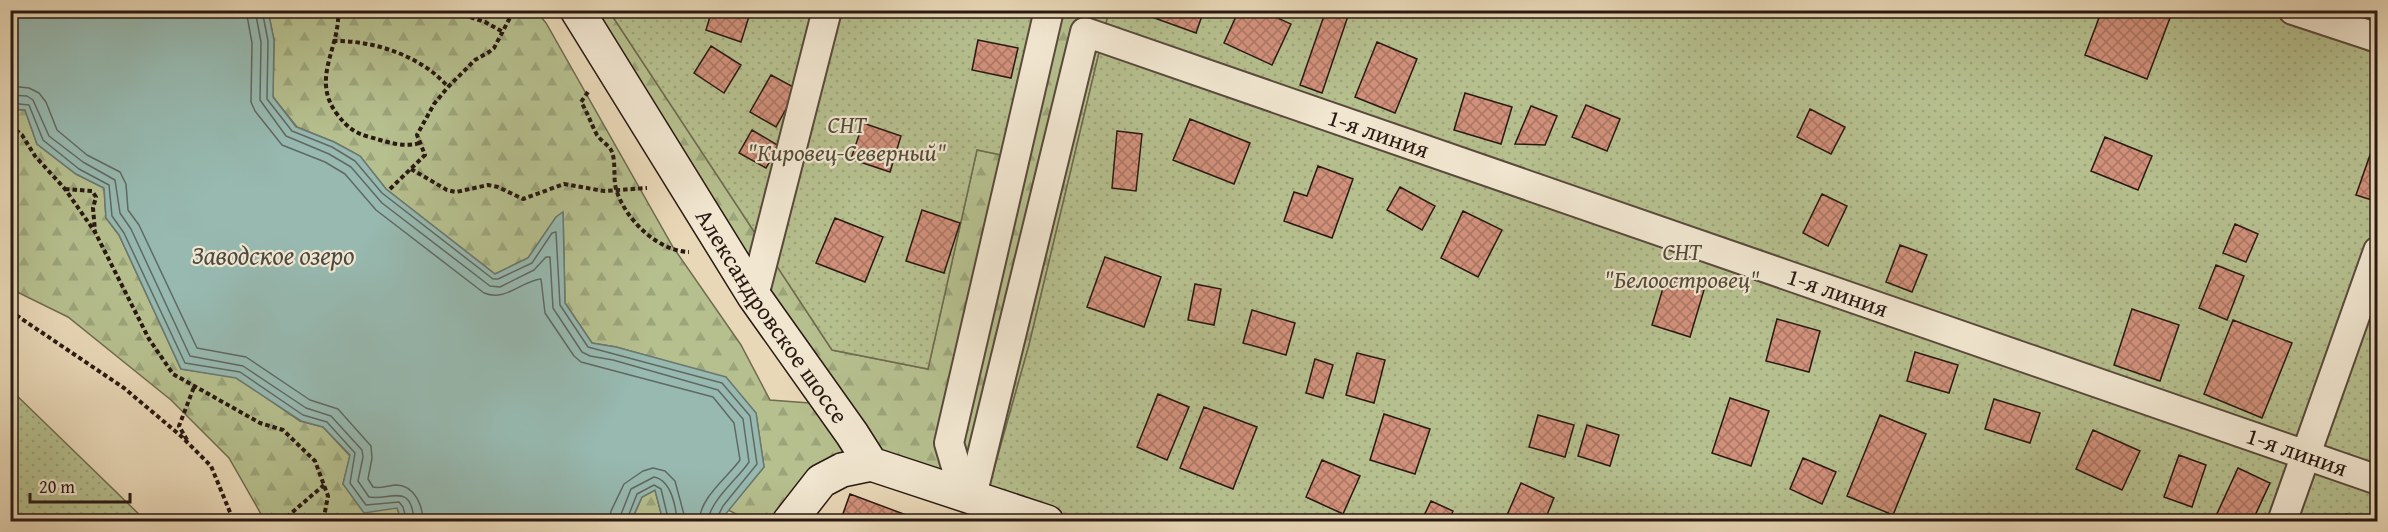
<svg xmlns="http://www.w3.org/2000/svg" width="2388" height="532" font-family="'Gentium Book Plus',serif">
<defs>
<pattern id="forest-firs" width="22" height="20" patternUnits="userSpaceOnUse" patternTransform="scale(1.5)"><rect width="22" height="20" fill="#b6bf8e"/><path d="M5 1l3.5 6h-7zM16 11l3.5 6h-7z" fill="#9ca47a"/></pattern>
<pattern id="garden-dots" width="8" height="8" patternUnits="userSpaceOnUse" patternTransform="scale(1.5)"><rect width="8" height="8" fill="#b6bf8e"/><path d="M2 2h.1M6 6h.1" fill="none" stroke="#9ca47a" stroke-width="1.8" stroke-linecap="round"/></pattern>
<pattern id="building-cross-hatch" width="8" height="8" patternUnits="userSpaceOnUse" patternTransform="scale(1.5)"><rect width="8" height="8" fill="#d1907a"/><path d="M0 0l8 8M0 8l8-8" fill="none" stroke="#aa7563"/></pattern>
</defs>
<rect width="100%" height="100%" fill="#e9d8b7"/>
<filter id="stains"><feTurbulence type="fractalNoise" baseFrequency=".00333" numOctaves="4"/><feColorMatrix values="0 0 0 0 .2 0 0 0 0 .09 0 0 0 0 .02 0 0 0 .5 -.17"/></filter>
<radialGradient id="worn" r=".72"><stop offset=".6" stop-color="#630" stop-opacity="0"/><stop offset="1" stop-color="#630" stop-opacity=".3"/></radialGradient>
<!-- forest -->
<path fill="url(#forest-firs)" stroke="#706c50" stroke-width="1.5" d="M268,11H536L546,23L673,247L741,345L770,400L810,403L853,442L769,521H750L728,510L764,467L756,413L726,378L616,347L592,343L565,303L563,213L556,217L528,258L495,274L386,189L360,156L334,142L297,127L273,97L274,40Z
M577,11H609L832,350L928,369L977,150L1015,157L1050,11H1109L1029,345L987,494L876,460Z
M10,109L25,110L37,144L76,174L104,188L106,218L119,235L181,369L236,377L300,421L323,427L350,456L343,484L397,508L402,521H265L229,458L171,400L68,317L11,289Z
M655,490L663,521L631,522L642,497Z"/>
<!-- garden -->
<path fill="url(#garden-dots)" stroke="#706c50" stroke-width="1.5" d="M609,11H1050L1015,158L977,150L928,369L832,350Z
M1109,11H2377V521L1047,522L987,494L1029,345Z
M10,390H11L146,521H11Z"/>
<!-- water -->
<path fill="#97b9b0" stroke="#6b7971" stroke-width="1.5" d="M10,11H268L274,40L273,97L296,127L334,142L360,156L386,189L495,274L528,258L556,217L563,212L565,303L592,343L616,347L726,377L756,413L764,467L720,521H663L655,490L642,497L631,521L402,522L397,508L364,513L343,484L350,455L323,427L301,421L236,378L181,369L119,235L106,218L104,188L76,174L37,144L25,110L11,109Z"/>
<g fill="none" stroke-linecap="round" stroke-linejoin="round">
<!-- shore -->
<path stroke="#606962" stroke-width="1.5" d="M246,10L252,43L251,102L255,111L282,145L325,162L345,174L376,210L484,293C506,302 521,281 541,279L545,313L574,356L581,362L713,397L734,423L740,460C727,478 700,497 699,522
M255,10L261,42L260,100L286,136L329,154L351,167L382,203L490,286L500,287L534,270L546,257H550L553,308L582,352L590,356L613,360L718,390L743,419L749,462C738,479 709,501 708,522
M262,10L268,41L267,99L292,131L332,147L355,161L382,193L493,279H498L532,263L552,233L556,232L560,305L588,347L722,383L750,416L757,464L723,506L715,522
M10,86L29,88L39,93L46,102L57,130L87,155L120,172L126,184L128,210L139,225L197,348L246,357L310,400L338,409L371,446L372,458L368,479L373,487C381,489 389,485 397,485C415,486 423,506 423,522
M10,95L27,96L33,100L49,136L83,162L115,180L120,213L131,229L190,356L243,366L306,408L331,416L362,450L363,457L358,481L369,497C390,501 412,481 414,522
M10,103L29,105L43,140L79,169L109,185L112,216L124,233L185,363L240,372L303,415L327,422L355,453L350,483L366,505L399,502L403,507L407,522
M609,522L611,511L624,484L643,471L653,468L665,471L675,481L686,522
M618,522L631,489L654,477C671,480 676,506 677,522
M626,522L637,494L654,485L661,489L669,522"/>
</g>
<!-- building -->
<path fill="url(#building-cross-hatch)" stroke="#291913" stroke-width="1.5" d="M712,10H751L741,42L706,30Z
M1151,10H1204L1196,33L1149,16Z
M1239,10H1260L1291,24L1272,65L1224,43Z
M1326,10H1350L1322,93L1300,85Z
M2102,10H2151L2170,18L2147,79L2085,55Z
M978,40L1018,48L1011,78L972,70Z
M1377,42L1417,59L1395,113L1355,97Z
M711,46L741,65L724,93L694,73Z
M771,75L797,89L776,127L750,112Z
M1465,93L1512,107L1501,144L1454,130Z
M1586,105L1620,119L1607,151L1572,137Z
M1531,106L1557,116L1545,145L1515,144Z
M1810,109L1845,127L1831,154L1797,137Z
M1190,119L1250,143L1234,184L1173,160Z
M863,123L901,136L890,172L851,159Z
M752,130L779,146L766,168L739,153Z
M1117,131L1142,134L1136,191L1112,188Z
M2105,137L2152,156L2138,190L2091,171Z
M2370,155L2378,157V202L2356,195Z
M1318,166L1353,179L1332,238L1284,221L1294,192L1307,196Z
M1400,187L1435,206L1422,230L1387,210Z
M1822,194L1847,206L1828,246L1803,233Z
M922,210L960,223L944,273L906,261Z
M1463,211L1502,230L1478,277L1441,258Z
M835,218L883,237L865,282L816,263Z
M2235,224L2258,234L2246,262L2223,253Z
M1900,245L1927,255L1912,292L1886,282Z
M1105,257L1161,277L1144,327L1087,307Z
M2216,265L2244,276L2227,320L2199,308Z
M1666,278L1704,290L1690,337L1652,325Z
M1195,284L1221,289L1214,325L1188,320Z
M2132,309L2179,325L2160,381L2114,365Z
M1252,310L1295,323L1286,355L1243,343Z
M1777,319L1820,331L1809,372L1766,361Z
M2233,320L2292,343L2262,418L2204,394Z
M1915,352L1958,365L1949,393L1907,381Z
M1357,353L1385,360L1374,403L1346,395Z
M1315,359L1333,365L1323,398L1306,393Z
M1158,394L1189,407L1167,460L1137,447Z
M1730,398L1769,411L1751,466L1712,453Z
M1994,399L2040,413L2030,443L1985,429Z
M1204,407L1257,427L1233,489L1180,468Z
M1384,414L1430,429L1415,474L1370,460Z
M1538,415L1574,425L1565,457L1529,447Z
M1880,415L1926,434L1893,515L1847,496Z
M1587,425L1619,435L1610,466L1578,456Z
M2093,430L2140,451L2122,490L2076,469Z
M2179,455L2206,465L2192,507L2164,497Z
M1803,458L1836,472L1822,504L1790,489Z
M1322,460L1360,476L1343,514L1306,497Z
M2238,468L2270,483L2252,522H2222L2215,518Z
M1521,483L1554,498L1544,522H1504Z
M850,494L925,522H840Z
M1431,501L1453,511L1448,522H1421Z
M2346,514L2369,522H2343Z"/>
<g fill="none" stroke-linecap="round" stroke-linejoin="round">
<!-- street casing -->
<g stroke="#59493c" stroke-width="32">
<g id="street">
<path d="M2293,10L2378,38"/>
<path d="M754,296L827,10"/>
<path d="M964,494L949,443L1049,10"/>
<path id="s1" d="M972,496L1085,32L2378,480"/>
<path d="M2282,522L2378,251"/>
</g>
</g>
<!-- secondary casing -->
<g stroke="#291913" stroke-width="36">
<g id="secondary">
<path id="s2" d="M577,10L754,296L852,434L871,464L1047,522"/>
<path d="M789,522L821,481L842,470L871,464"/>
</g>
</g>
<!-- path -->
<path stroke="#291913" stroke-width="4" stroke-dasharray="4.5 3" stroke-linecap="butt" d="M338,10C341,47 310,78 337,114C347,127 354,133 370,137C387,142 403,148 420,143
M449,10L485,22L503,32
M333,41C373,40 422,56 448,87
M588,92L581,102C588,113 591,124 597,135C601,141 610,146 612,152C616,163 613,178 616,189C625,219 657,251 689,252
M10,125L22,135L35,156L65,189L95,232L149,339L173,374L260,423L283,430L315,461L328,496L323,522
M411,169L447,190L456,192L488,185L498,187L523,199L564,184L604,191L647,188
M65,189L92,191L96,197L93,208L95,231
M390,189L425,155L417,135L434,104L448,87L475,60L489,52L494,48L514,10
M10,311L124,388L181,436L211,466L234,522
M187,440L179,426L194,387
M281,522L324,485"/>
<!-- street -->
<use href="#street" stroke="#f1e6d0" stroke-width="28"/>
<!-- secondary -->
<use href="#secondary" stroke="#f1e6d0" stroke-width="33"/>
</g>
<g text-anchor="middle" stroke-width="4.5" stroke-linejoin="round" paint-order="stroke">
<!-- park labels -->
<g font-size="24" font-style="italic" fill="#534b38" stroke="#f1e6d0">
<text x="847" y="133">СНТ<tspan x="847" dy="28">"Кировец-Северный"</tspan></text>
<text x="1682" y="260">СНТ<tspan x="1682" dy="28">"Белоостровец"</tspan></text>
</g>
<!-- street labels -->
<g font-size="24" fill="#291913" stroke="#f1e6d0">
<text dy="8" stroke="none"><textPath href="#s1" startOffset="788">1-я линия</textPath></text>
<text dy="8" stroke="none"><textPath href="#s1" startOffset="1274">1-я линия</textPath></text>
<text dy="8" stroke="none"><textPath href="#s2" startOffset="363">Александровское шоссе</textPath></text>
<text dy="8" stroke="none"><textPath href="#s1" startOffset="1760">1-я линия</textPath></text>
</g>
<!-- water labels -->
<g font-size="26" font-style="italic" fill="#4a4942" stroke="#f1e6d0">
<text x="273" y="264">Заводское озеро</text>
</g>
</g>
<!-- margin -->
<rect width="2388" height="532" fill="none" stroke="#e9d8b7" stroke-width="36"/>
<rect x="12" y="12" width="2364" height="508" fill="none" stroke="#291913" stroke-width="3"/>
<rect x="18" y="18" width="2352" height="496" fill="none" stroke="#291913" stroke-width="1.5"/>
<!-- scale -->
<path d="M30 493v9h100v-9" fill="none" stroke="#291913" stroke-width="3"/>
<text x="39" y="493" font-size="18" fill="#291913" stroke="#f1e6d0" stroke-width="4.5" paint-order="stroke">20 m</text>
<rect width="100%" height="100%" filter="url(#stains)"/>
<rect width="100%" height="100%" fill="url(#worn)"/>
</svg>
